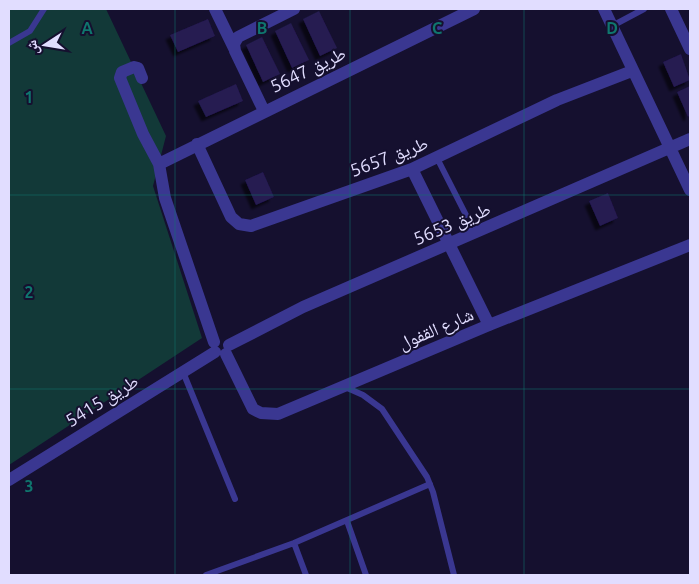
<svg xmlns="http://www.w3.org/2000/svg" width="699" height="584" font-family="Ubuntu,'Noto Naskh Arabic',sans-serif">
<defs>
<filter id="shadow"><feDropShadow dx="-4.5" dy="4.5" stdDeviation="1" flood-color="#0009"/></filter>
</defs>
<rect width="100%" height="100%" fill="#15102f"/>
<!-- green -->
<path fill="#123938" d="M9,9H106L166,136L153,186L202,338L9,465Z"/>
<!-- building -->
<path fill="#251a51" filter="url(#shadow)" d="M319,11L337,48L320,56L303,19Z
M208,19L215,36L178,52L170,35Z
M291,23L309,60L292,68L275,31Z
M262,37L280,74L263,82L246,45Z
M681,54L690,80L674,87L663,62Z
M236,84L243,101L206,117L198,101Z
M690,86V115L688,117L677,92Z
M263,172L274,197L256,205L245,180Z
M608,193L618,218L600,226L589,201Z"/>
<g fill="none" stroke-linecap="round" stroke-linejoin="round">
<!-- service -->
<path stroke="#3a3791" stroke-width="6" d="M612,26L644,9
M9,43L30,31L44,9
M437,158L466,215
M183,372L235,499
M345,387L363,395L382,409L427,477L433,492L454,575
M347,521L366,575
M294,543L306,575
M206,575L294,543L430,484"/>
<!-- minor -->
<path stroke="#3a3791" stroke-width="12" d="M215,9L234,48
M604,9L690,190
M671,9L690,49
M142,78L138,68L134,67L122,72L120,78L143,134L159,164L165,198L214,342
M264,111L235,51L234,44L238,37L294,9
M197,144L231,217L239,224L251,226L412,169L557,100L632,71
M159,164L474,9
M412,169L489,325
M229,345L303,307L690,139
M226,354L253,409L261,413L278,414L489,325L690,245
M9,480L215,352"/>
</g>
<!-- grid -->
<path fill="none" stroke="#0f766e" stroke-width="1" stroke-opacity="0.55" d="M175,9V575M350,9V575M524,9V575M9,195H690M9,389H690"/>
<g text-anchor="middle" stroke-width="4" stroke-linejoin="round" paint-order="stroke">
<!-- street labels -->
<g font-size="18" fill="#e1ddff" stroke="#15102f">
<text transform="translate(308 70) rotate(-26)" y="6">طريق 5647</text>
<text transform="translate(389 157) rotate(-21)" y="6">طريق 5657</text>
<text transform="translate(452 224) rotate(-23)" y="6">طريق 5653</text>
<text transform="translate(436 329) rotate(-23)" y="6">شارع القفول</text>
<text transform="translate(102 401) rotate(-32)" y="6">طريق 5415</text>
</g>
</g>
<g font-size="16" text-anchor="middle" font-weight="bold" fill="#0f766e" stroke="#15102f" stroke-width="4" stroke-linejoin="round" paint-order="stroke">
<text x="87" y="34">A</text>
<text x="262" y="34">B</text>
<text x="437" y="34">C</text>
<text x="612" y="34">D</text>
<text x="29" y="103">1</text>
<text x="29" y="298">2</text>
<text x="29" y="492">3</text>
</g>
<!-- border -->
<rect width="699" height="584" fill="none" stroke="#e1ddff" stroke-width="20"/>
<!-- north arrow -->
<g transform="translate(45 45) rotate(258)" stroke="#15102f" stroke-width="4" paint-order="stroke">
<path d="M0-4L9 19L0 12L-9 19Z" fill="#e1ddff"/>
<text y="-8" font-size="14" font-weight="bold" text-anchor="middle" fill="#e1ddff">ش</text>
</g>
</svg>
